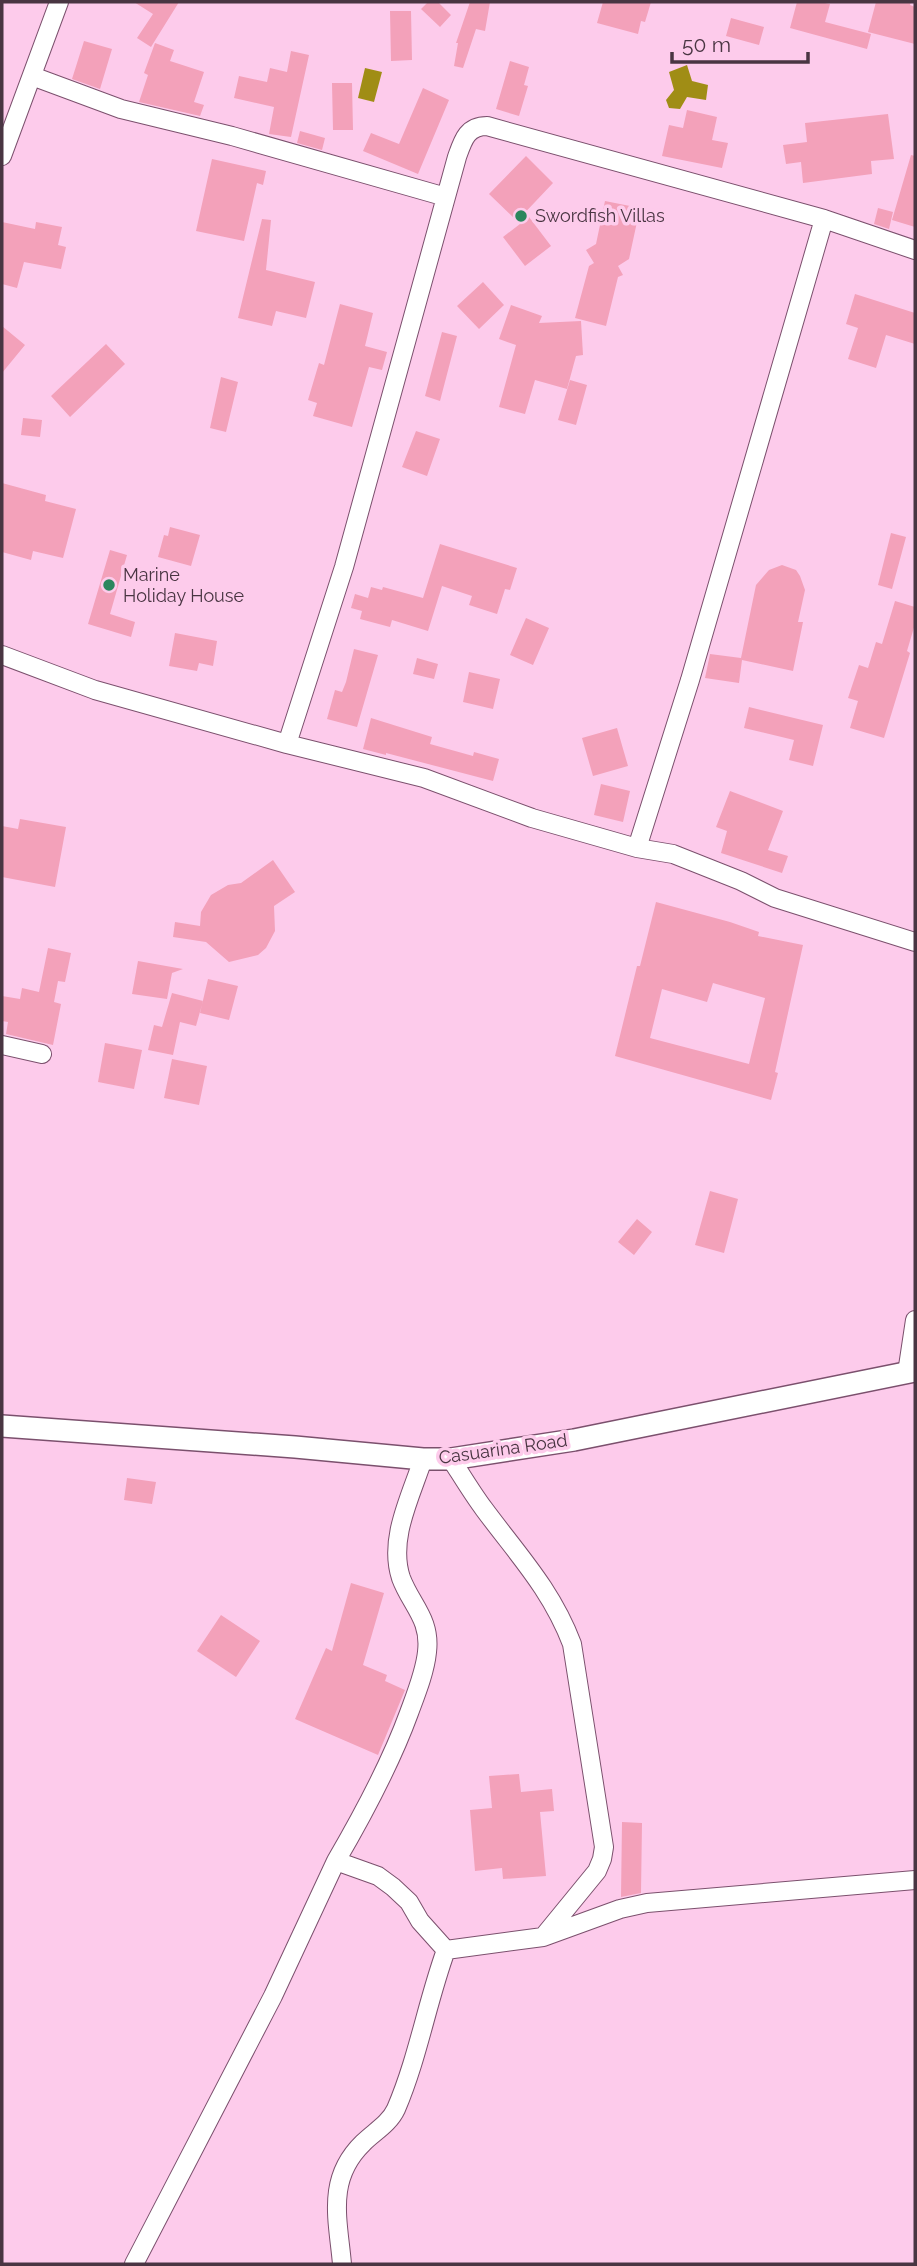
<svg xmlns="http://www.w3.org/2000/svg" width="917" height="2266" font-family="Raleway,sans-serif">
<rect width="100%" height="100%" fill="#fdcbeb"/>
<!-- water -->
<path fill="#a08d15" d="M687,65L692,81L708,85L706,100L687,97L680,109L669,108L666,100L674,90L669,72Z
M365,68L382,72L374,102L358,98Z"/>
<!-- building -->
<path fill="#f3a1ba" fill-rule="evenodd" d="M134,2H179L151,47L137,38L153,14Z
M428,2H438L451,15L440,27L421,9Z
M470,2H490L485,31L476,29L463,68L454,66L458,43H456Z
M603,2H651L645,22L641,21L638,34L597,23Z
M797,2H820L830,4L825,22L871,34L867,49L790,28Z
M876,2H911L910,5L915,7V44L868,32Z
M390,11H411L412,60L391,61Z
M731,18L764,27L759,45L726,36Z
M84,41L112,49L100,89L72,79Z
M155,43L174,50L170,61L204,72L194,102L204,105L200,116L139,102L148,75L144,73Z
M291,51L309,55L291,137L269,134L274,107L234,98L239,76L267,82L270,68L287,72Z
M510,61L529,67L524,85L528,86L519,116L496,109Z
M332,83H352L353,130H333Z
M423,88L449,100L418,174L363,151L371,133L399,144Z
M687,110L717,117L712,140L728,143L722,168L662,156L669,125L683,128Z
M888,114L894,159L871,161L872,174L803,183L801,162L786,164L783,145L807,142L805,123Z
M300,131L325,138L322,150L297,143Z
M911,155L915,156V227L892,220Z
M526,156L553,183L517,221L489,194Z
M212,159L266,171L263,185L257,183L244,241L196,231Z
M605,201L640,208L629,259L618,266L623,275L618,277L606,326L575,318L589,266L594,263L586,250L596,244Z
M878,208L893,212L889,229L874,224Z
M529,217L551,246L525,266L503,237Z
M262,219L271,220L266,270L315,282L306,318L276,311L272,326L238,318Z
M2,222L35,229L36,222L62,227L58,245L66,247L61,269L24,262L17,288L2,284Z
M483,282L504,305L479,329L457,306Z
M855,294L915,313V344L886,335L876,368L848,359L858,328L846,324Z
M340,304L373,313L365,346L387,352L382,370L369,367L352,427L313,416L317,403L308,400L319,363L324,365Z
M511,305L542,316L539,323L581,321L583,355L576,356L567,389L535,380L525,414L499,407L516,345L499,339Z
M2,326L25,345L2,373Z
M442,332L457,336L440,401L425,396Z
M106,344L125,364L70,417L51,396Z
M221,377L238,382L226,432L210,428Z
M570,380L587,385L576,425L558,420Z
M23,418L42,420L40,437L21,435Z
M416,431L440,439L427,476L402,467Z
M2,483L46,495L45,501L76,509L63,558L33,551L31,560L2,552Z
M170,527L200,535L191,566L158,557L164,535L168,536Z
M891,533L906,537L892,589L878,585Z
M440,544L517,568L510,590L505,589L497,614L469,605L472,596L442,586L428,631L392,620L390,627L360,619L362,611L351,608L355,594L368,598L371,587L382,590L383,587L423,598Z
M110,550L127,555L110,614L135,622L131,637L88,624Z
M782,565L796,570L800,576L805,590L798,622H803L793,671L742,660L739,683L705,678L710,654L741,658L756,585L769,570Z
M895,601L915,607V624L907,651L910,653L884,738L850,728L858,701L848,698L859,665L868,668L876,642L882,644Z
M526,618L549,628L533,665L510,655Z
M175,633L217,641L213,666L199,663L197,671L169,666Z
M354,649L378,655L357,727L327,719L335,690L342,692L346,682Z
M417,658L438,664L434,679L413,674Z
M469,672L500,679L493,709L463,702Z
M749,707L823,725L813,766L789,760L794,740L744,728Z
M371,718L432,737L430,744L473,756L474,752L499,759L493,781L386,753V755L363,749Z
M617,728L628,766L593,776L582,738Z
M601,784L630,791L623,822L594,815Z
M730,791L783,811L768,850L788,856L782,873L721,853L727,831L716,827Z
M20,819L66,827L55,887L2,877V826L18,829Z
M273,860L295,892L274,906L275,931L266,948L258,955L229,962L206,942L173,937L175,922L200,926L201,912L211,895L228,885L241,883Z
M656,902L730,922L759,932L758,936L803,945L775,1072L778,1073L771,1100L615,1056L637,966H640ZM713,983L765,998L749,1064L650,1038L662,989L707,1002Z
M48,948L71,953L65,982L58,981L54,1002L61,1004L53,1045L6,1034L8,1022L2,1021V996L20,999L22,988L39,992Z
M138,961L183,969L172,973L167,999L132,994Z
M208,979L238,986L229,1020L200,1013Z
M172,993L203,1001L196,1026L180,1022L173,1055L148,1050L154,1025L162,1027Z
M105,1043L142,1050L134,1089L98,1082Z
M172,1059L207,1066L199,1105L164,1098Z
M710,1191L738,1199L724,1253L695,1245Z
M637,1219L652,1232L634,1255L618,1242Z
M127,1478L156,1482L152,1504L124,1500Z
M351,1583L384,1593L363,1665L387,1675L385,1681L405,1690L378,1755L295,1719L326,1648L332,1651Z
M221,1615L260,1641L236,1677L197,1651Z
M519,1774L521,1792L552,1789L554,1811L540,1812L546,1876L503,1879L502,1868L475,1871L470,1810L492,1808L489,1776Z
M622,1822L642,1823L641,1893L621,1897Z"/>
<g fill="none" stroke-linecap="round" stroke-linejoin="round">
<!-- minor casing -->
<g stroke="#7b506d" stroke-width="20">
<path id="minor" d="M32,76L121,109L232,136L446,197
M2,156L59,2
M2,655L95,690L287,744L424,778L532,818L637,848L673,854L741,881L775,898L915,942
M287,744L344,567L457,157C463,140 467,126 487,126L824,219L915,250
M637,848L690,680L824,219
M2,1045L42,1054
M907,1373L915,1320
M451,1459C462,1476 472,1493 484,1509C518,1555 551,1589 572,1644L604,1847L602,1859L597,1871L543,1937
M336,1861C364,1813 390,1765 409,1713C416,1694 425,1672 427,1652C431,1619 411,1605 401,1578C388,1539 411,1496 423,1459
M134,2264L273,1996L336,1861L378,1876L393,1887L409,1902L420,1921L446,1950L543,1937L620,1909L647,1903L915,1880
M342,2264C338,2219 326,2179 363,2143C374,2132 389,2124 396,2109C418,2058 427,2002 446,1950"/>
</g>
<!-- tertiary casing -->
<g stroke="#7b506d" stroke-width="24">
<path id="tertiary" d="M2,1426L295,1447L423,1459H451L574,1440L915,1371"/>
</g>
<!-- minor -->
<use href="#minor" stroke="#fff" stroke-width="18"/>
<!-- tertiary -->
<use href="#tertiary" stroke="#fff" stroke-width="21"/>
</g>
<!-- markers -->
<g fill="#2b865d" stroke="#fdcbeb" stroke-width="2.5">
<circle cx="521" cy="216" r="7"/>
<circle cx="109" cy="585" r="7"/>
</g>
<g text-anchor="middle" stroke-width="7" stroke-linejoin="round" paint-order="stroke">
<!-- poi labels -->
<g font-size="18" fill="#493542" stroke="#fdcbeb" text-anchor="start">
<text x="535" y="222">Swordfish Villas</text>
<text x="123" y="581">Marine<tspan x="123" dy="21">Holiday House</tspan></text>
</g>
<!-- street labels -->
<g font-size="18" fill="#493542" stroke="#fdcbeb">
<text transform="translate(503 1449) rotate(-8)" y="6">Casuarina Road</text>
</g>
</g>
<!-- border -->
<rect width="917" height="2266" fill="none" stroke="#493542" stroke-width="7"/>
<!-- scale -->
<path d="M672 52v10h136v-10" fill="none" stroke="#493542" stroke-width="3.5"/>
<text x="682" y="52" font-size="21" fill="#493542" stroke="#fdcbeb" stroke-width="5" paint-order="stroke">50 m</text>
</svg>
